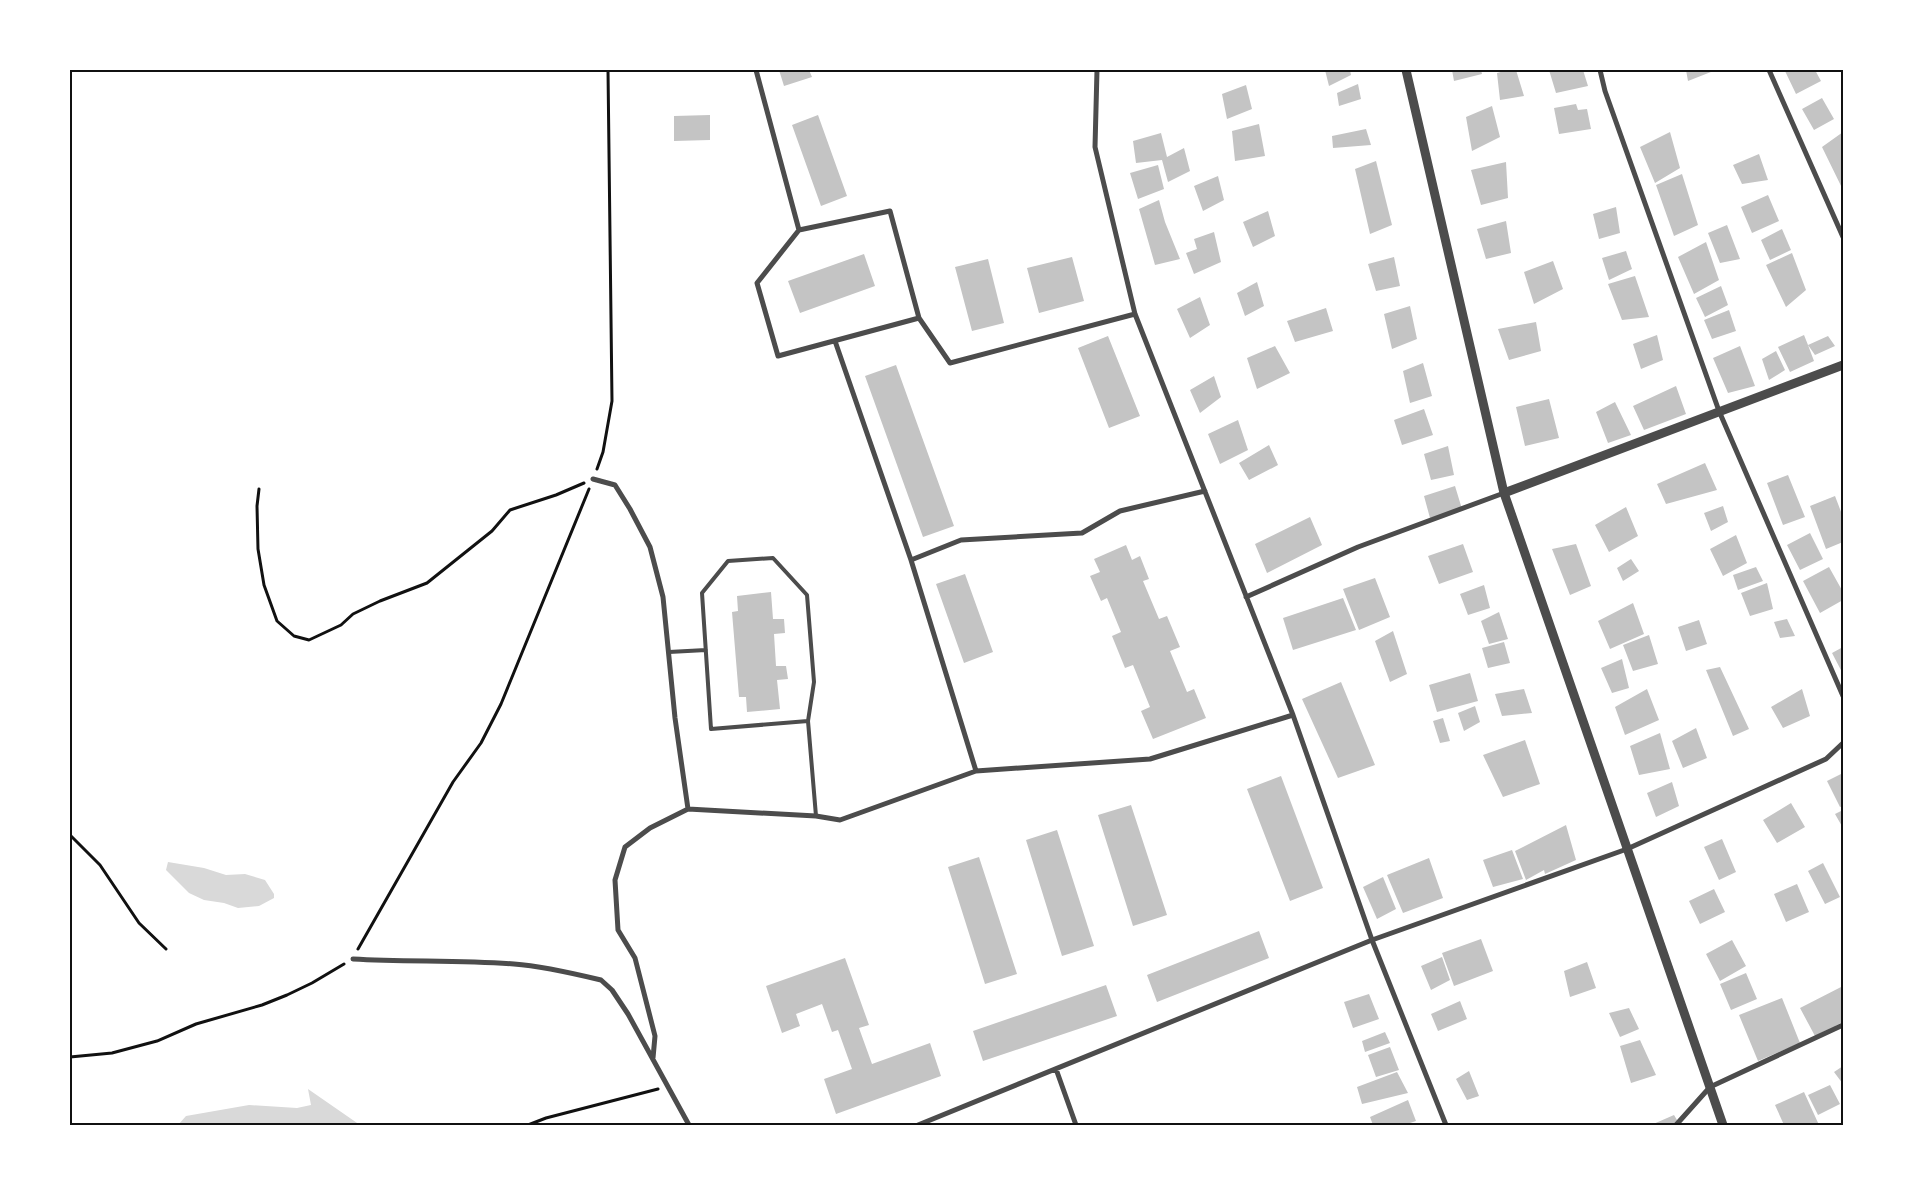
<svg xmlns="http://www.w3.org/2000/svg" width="1913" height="1195" font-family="Montserrat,sans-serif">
<rect width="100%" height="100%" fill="#fff"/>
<!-- water -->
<path fill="#d9d9d9" d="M168,862L204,868L226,875L245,874L265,880L274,894V898L259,906L238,908L224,903L204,900L189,893L166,870Z
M308,1089L360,1125H178L186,1116L249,1105L297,1108L311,1105Z"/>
<!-- building -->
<path fill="#c4c4c4" d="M779,70H809L812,77L784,86Z
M1325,70H1350L1351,75L1329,86Z
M1452,70H1481L1482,74L1454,81Z
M1508,70H1516L1524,96L1500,100L1497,73Z
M1549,70H1583L1588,86L1556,93Z
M1686,70H1716L1688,81Z
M1788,70H1815L1821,81L1796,94L1785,71Z
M1358,84L1361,99L1339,106L1337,93Z
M1246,85L1252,109L1227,119L1222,94Z
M1822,98L1834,119L1814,130L1802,109Z
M1576,104L1578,110L1587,109L1591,129L1559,134L1554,108Z
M1492,106L1500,137L1472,151L1466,117Z
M710,115V140L674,141V116Z
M818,115L847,196L821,206L792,125Z
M1259,124L1265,156L1235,161L1232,131Z
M1366,129L1371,145L1333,148L1332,136Z
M1670,132L1680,168L1655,183L1640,147Z
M1843,132V190L1822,147Z
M1161,133L1167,157L1184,148L1190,171L1168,182L1162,160L1136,163L1133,141Z
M1759,154L1768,180L1742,184L1733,165Z
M1376,161L1392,225L1370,234L1355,169Z
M1506,162L1508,198L1481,205L1471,170Z
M1158,165L1164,189L1138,199L1130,173Z
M1682,174L1698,225L1674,236L1656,185Z
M1218,176L1224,200L1203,211L1194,186Z
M1768,195L1779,221L1752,233L1741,207Z
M1159,200L1165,222L1180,259L1155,265L1139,209Z
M1616,207L1620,233L1599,239L1593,214Z
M1268,211L1275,236L1253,247L1243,222Z
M1506,221L1511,253L1486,259L1477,229Z
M1727,225L1740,259L1720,263L1708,233Z
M1782,229L1791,250L1770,260L1761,240Z
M1214,232L1221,262L1194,274L1186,253L1197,249L1194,239Z
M1706,242L1719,280L1694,294L1678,257Z
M1626,251L1632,269L1609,280L1602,258Z
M1792,253L1806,290L1786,307L1766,265Z
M864,254L875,286L800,313L788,281Z
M1072,257L1084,301L1039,313L1027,268Z
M1394,257L1400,286L1376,291L1368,264Z
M988,259L1004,323L972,331L955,267Z
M1553,261L1563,289L1534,304L1524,272Z
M1635,276L1649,317L1622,320L1608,284Z
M1257,282L1264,306L1245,316L1237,293Z
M1721,286L1728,305L1705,317L1696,298Z
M1200,297L1210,325L1190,338L1177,309Z
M1410,306L1417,339L1392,349L1384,314Z
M1326,308L1333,331L1295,342L1287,321Z
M1729,310L1736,331L1712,339L1704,320Z
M1536,322L1541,351L1509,360L1498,329Z
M1657,335L1663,360L1641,369L1633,344Z
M1804,335L1808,345L1828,336L1835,346L1815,355L1808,345L1814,361L1790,372L1778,347Z
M1108,336L1140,416L1109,428L1078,348Z
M1275,346L1290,373L1257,389L1247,358Z
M1740,346L1755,386L1728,393L1713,358Z
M1776,351L1785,370L1769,380L1762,359Z
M1423,363L1432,396L1410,403L1403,371Z
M896,365L954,526L923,537L865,376Z
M1214,376L1221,397L1200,413L1190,390Z
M1676,386L1686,414L1644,430L1633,406Z
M1549,399L1559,438L1525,446L1516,407Z
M1615,402L1631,435L1608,443L1596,412Z
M1424,409L1433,435L1402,445L1394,420Z
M1238,420L1248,450L1220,464L1208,434Z
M1269,445L1278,465L1249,480L1239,463Z
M1448,446L1454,475L1431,480L1424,454Z
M1705,463L1717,490L1666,504L1657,484Z
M1788,475L1805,517L1783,525L1767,483Z
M1455,486L1462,509L1430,518L1424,496Z
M1835,496L1843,517V542L1826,549L1810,506Z
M1723,506L1728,522L1711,531L1704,513Z
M1626,507L1638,536L1609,552L1595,525Z
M1310,517L1322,545L1267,573L1255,544Z
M1810,533L1823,559L1800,570L1787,545Z
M1736,535L1747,563L1723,576L1710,549Z
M1463,544L1473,572L1439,584L1428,556Z
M1576,544L1591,586L1570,595L1552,549Z
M1126,545L1132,560L1140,556L1149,579L1143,581L1159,619L1167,616L1180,647L1170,651L1187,692L1194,689L1206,718L1153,739L1141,711L1150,707L1133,665L1125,668L1112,636L1121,632L1107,598L1101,601L1090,576L1100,572L1094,559Z
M1631,559L1639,571L1623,581L1617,568Z
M1756,567L1763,581L1738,590L1733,575Z
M1829,567L1843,592V600L1820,613L1803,581Z
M965,574L993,652L964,663L936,584Z
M1375,578L1390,617L1359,630L1343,589Z
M1767,583L1773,609L1750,616L1741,593Z
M1484,585L1490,608L1468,615L1460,594Z
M771,592L773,619H784L785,633L774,634L776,666H786L788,679L777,680L780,709L747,712L746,697H739L732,612L738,611L737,596Z
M1343,598L1356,630L1293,650L1283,618Z
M1633,603L1644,634L1610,649L1598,621Z
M1499,612L1508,639L1489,644L1481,621Z
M1787,619L1795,636L1780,638L1774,622Z
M1699,620L1707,644L1686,651L1678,627Z
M1393,631L1407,674L1390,682L1375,641Z
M1649,635L1658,664L1633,671L1623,645Z
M1504,642L1510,663L1488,668L1482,648Z
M1843,647V674L1832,653Z
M1622,659L1629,688L1612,693L1601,668Z
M1720,667L1749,729L1733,736L1706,670Z
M1470,673L1478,701L1437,712L1429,685Z
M1341,682L1375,765L1338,778L1302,699Z
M1524,689L1532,713L1502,716L1495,694Z
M1647,689L1659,720L1625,735L1615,707Z
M1802,689L1810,716L1783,728L1771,707Z
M1475,706L1480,722L1464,731L1458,713Z
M1443,718L1450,741L1440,743L1433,721Z
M1696,728L1707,758L1683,768L1672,741Z
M1660,733L1670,769L1639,775L1630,746Z
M1525,740L1540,784L1503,797L1483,755Z
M1843,773V806L1840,807L1827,781Z
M1281,776L1323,888L1290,901L1247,789Z
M1672,782L1679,806L1656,817L1647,793Z
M1791,803L1805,827L1777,843L1763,820Z
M1131,805L1167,915L1133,926L1098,815Z
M1843,810V828L1835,814Z
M1566,825L1576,860L1545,874L1544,870L1526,880L1515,851Z
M1057,830L1094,946L1062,956L1026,840Z
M1722,839L1736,872L1719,880L1704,847Z
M1512,850L1523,879L1493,887L1483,860Z
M979,857L1017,974L985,984L948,867Z
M1429,858L1443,898L1403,913L1387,875Z
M1823,863L1840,897L1825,904L1808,871Z
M1383,877L1396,909L1377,919L1363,887Z
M1797,884L1809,912L1786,922L1774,894Z
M1714,889L1725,912L1700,924L1689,901Z
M1259,931L1269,958L1157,1002L1147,975Z
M1481,939L1493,971L1454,986L1442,953Z
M1732,940L1746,966L1720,981L1706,954Z
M1442,957L1450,980L1431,990L1421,966Z
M845,958L869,1025L859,1028L872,1064L930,1043L941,1076L836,1114L824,1079L852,1069L838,1030L832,1032L822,1004L796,1014L800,1026L782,1033L766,986Z
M1587,962L1596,988L1570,997L1564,971Z
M1746,973L1757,999L1731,1010L1720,984Z
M1106,985L1117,1016L983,1061L973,1031Z
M1843,986V1022L1815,1036L1800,1008Z
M1369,994L1379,1019L1353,1028L1344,1002Z
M1782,998L1800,1043L1758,1061L1739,1015Z
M1460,1001L1467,1019L1438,1031L1431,1014Z
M1629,1008L1639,1029L1620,1037L1609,1013Z
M1385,1032L1390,1043L1365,1052L1362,1041Z
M1640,1040L1656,1075L1631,1083L1620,1046Z
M1390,1047L1399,1070L1376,1077L1368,1055Z
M1843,1066V1084L1834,1072Z
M1469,1071L1479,1096L1467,1100L1456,1079Z
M1397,1072L1408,1093L1362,1104L1357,1087Z
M1830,1085L1840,1104L1818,1115L1808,1095Z
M1804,1092L1819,1125H1784L1775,1105Z
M1408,1100L1416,1121L1404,1125H1373L1370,1117Z
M1674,1115L1680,1125H1651Z"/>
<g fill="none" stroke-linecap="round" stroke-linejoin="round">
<!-- path -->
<path stroke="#111" stroke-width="3" d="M597,469L603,452L612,401L608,70
M259,489L257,506L258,549L264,585L277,621L294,636L309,640L341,625L353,614L380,601L427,583L492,531L510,510L556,495L584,483
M70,835L100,865L139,923L166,949
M358,949L453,782L481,743L501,704L589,489
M70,1057L112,1053L157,1041L196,1024L262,1005L287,995L312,983L344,964
M528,1125L546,1118L658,1089"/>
<!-- service -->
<path stroke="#4c4c4c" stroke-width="4" d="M669,652L706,650
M808,721L814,682L807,595L773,558L728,561L702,593L711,729L808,721L816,816"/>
<!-- minor -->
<path stroke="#4c4c4c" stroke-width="5" d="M756,70L799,230
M1097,70L1095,147L1135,314L1293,715L1372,940L1446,1125
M1600,70L1605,91L1719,411L1843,696
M1769,70L1843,237
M919,318L890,211L799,230L757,283L778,356L919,318L950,363L1135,314
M835,341L911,560L976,771
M593,479L615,485L630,509L650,547L663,597L675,718L688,809
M911,560L961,540L1082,533L1120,511L1205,491
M1246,597L1358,547L1504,493
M353,959C407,962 461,960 514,964C541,966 576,974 601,980L612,990L628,1014L689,1125
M653,1058L655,1036L635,958L618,930L615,880L625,847L650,828L688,809L816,816L840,820L976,771L1150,759L1293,715
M1056,1069L1076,1125
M918,1125L1372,940L1627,849L1826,759L1843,743
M1676,1125L1710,1087L1843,1025"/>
<!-- tertiary -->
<path stroke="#4c4c4c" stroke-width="9" d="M1406,70L1504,493L1723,1125
M1504,493L1843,365"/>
</g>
<!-- border -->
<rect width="1913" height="1195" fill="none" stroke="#ffffff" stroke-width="142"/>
<rect x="71" y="71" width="1771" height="1053" fill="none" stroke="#111" stroke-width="2"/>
</svg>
